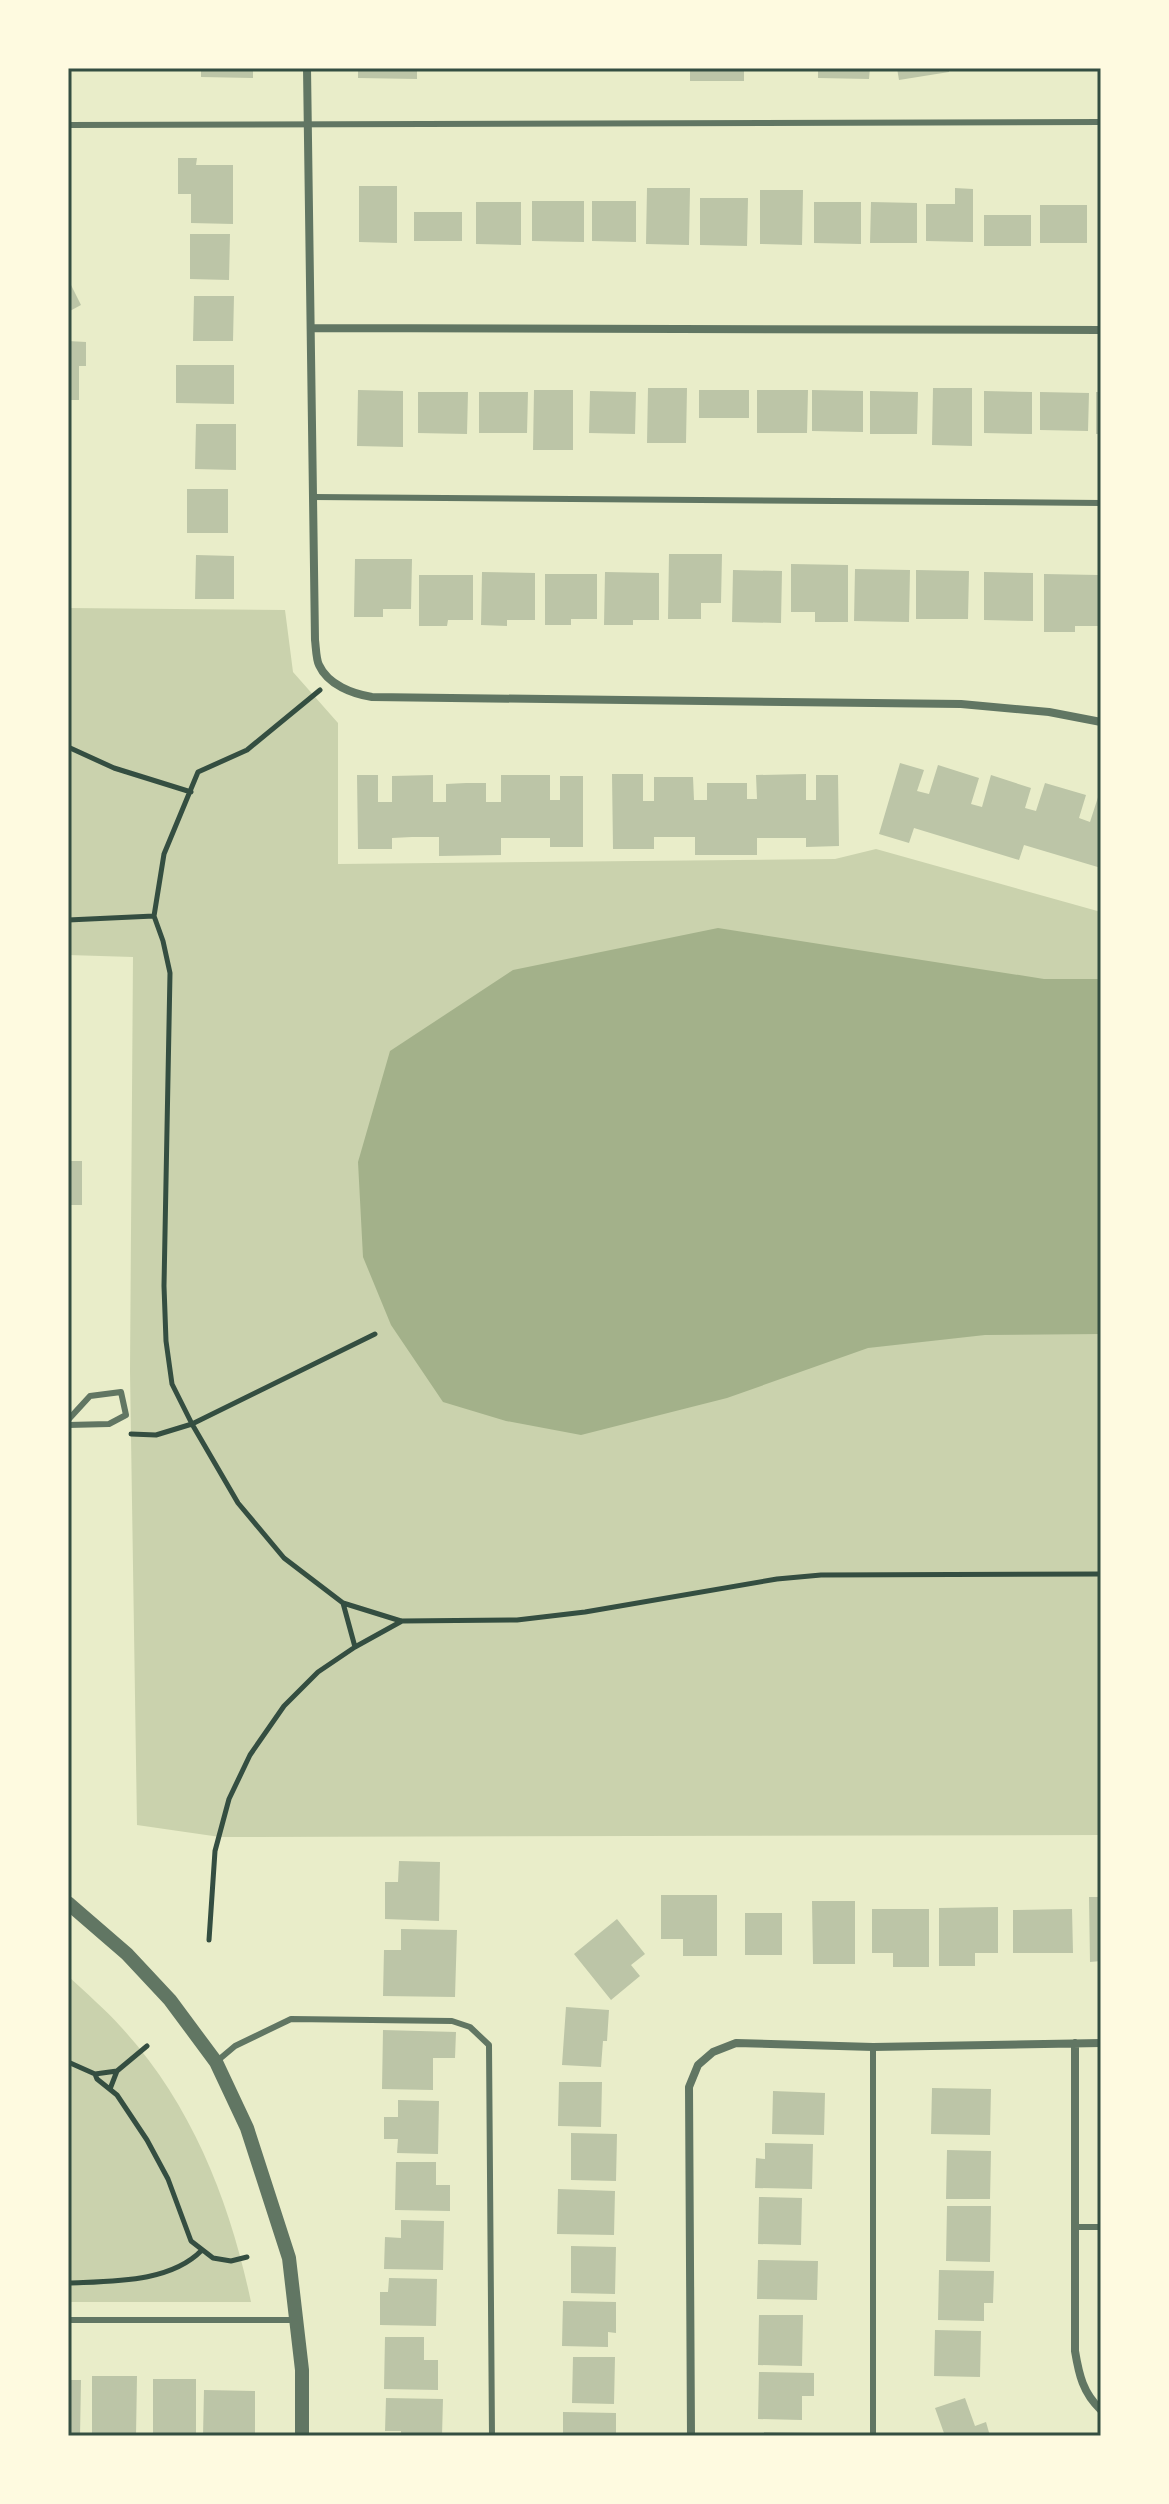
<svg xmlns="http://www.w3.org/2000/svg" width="1169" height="2504" font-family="Cabin,sans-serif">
<rect width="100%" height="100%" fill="#e9edc9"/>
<!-- green -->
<path fill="#cad2ad" d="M68,608L285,610L293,672L338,723V864L835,859L876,849L1101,912V1835L220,1837L137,1825L130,1371L133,957L68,955Z
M68,1976C86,1993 105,2009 121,2027C192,2104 230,2202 251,2302H68Z"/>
<!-- water -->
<path fill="#a3b18a" d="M718,928L1044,979H1101V1334L985,1335L868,1348L727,1398L581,1435L506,1421L443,1402L391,1325L363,1257L358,1162L390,1051L513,970Z"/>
<!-- building -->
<path fill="#bcc5a7" d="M201,68H253V78L201,77Z
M358,68H417V79L358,78Z
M571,68H610V71H571Z
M690,68H744V81H690Z
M818,68H870L869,79L818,78Z
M897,68H949V72L899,80Z
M178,158H197L196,165H233V224L191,223V194H178Z
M359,186H397V243L359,242Z
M647,188H690L689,245L646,244Z
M955,188L973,189V242L926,241V204H955Z
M760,190H803L802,245L760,244Z
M700,198H748L747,246L700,245Z
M532,201H584V242L532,241Z
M592,201H636V242L592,241Z
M476,202H521V245L476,244Z
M814,202H861V244L814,243Z
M871,202L917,203V243H870Z
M1040,205H1087V243H1040Z
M414,212H462V241H414Z
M984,215H1031V246H984Z
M190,234H230L229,280L190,279Z
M68,279L81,305L68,312Z
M194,296H234L233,341H193Z
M68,341L86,342V366H79V400H68Z
M176,365H234V404L176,403Z
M648,388H687L686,443H647Z
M933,388H972V446L932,445Z
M358,390L403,391V447L357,446Z
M534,390H573V450H533Z
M699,390H749V418H699Z
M757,390H808L807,433H757Z
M812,390L863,391V432L812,431Z
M590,391L636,392L635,434L589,433Z
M870,391L918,392L917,434H870Z
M984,391L1032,392V434L984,433Z
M418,392H468L467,434L418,433Z
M479,392H528L527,433H479Z
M1040,392L1089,393L1088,431L1040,430Z
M1096,392H1101V434H1096Z
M68,410L71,411V431H68Z
M196,424H236V470L195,469Z
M187,489H228V533H187Z
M669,554H722L721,603H701V619H668Z
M196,555L234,556V599H195Z
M355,559H412L411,609H383V617H354Z
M791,564L848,565V622H815V612H791Z
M855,569L910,570L909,622L854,621Z
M733,570L782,571L781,623L732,622Z
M916,570L969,571L968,619H916Z
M482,572L535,573V620H507V626L481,625Z
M605,572L659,573V620H633V625H604Z
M984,572L1033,573V621L984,620Z
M545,574H597V619H571V625H545Z
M1044,574L1098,575V626H1075V632H1044Z
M419,575H473V620H448L447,626H419Z
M900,763L924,770L917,791L929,794L938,765L979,778L971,804L982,807L991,775L1031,788L1025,808L1036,811L1045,783L1086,795L1079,818L1090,822L1101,788V868L1024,845L1019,860L914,828L909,843L879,834Z
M612,774H643V801H654V777H693L694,800H707V783H747V799H757L756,775L806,774V800H816V775H838L839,846L806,847V838H757V855H695V837H654V849H613Z
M357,775H378V802H392V776L433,775V802H446V784L466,783H486V802H501V775H550V800H560V776H583V847H550V838H501V855L439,856V837H412L392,838V849H358Z
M68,1161H82V1205H68Z
M399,1861L440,1862L439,1921L385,1919V1882H398Z
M661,1895H717V1956H683V1939H661Z
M1089,1897H1101V1961L1090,1962Z
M812,1901H855V1964H813Z
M998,1907V1953H975V1966H939V1908Z
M872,1909H929V1967H893V1953H872Z
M1072,1909L1073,1953H1013V1910Z
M745,1913H782V1955H745Z
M617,1919L645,1954L631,1965L640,1976L611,2000L574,1954Z
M401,1929L457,1930L455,1997L383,1996L384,1950H401Z
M566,2007L609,2010L607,2041H603L601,2067L562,2065Z
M383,2030L456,2032L455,2058H433V2090L382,2089Z
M559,2082H602L601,2127L558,2126Z
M932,2088L991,2089L990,2135L931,2134Z
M773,2091L825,2093L824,2135L772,2134Z
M398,2100L439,2101L438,2154L397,2153L398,2139H384V2117H398Z
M571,2133L617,2134L616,2181L571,2180Z
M765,2143L813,2144L812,2189L755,2188L756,2158L765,2159Z
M947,2150L991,2151L990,2199H946Z
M396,2162H436V2185H450V2211L395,2210Z
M558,2189L615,2191L614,2235L557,2234Z
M759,2197L802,2198L801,2245L758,2244Z
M947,2206H991L990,2262L946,2261Z
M401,2220L444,2221L443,2270L384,2269L385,2237L401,2238Z
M571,2246L616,2247L615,2294L571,2293Z
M758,2260L818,2261L817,2300L757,2299Z
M939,2270L994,2271L993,2303H984V2321L938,2320Z
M389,2278L437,2279L436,2326L380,2325V2292H388Z
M563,2301L616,2302V2333L608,2332V2347L562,2346Z
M759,2315H803L802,2366L758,2365Z
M935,2330L981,2331L980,2377L934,2376Z
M385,2337H424V2360H438V2390L384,2389Z
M573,2357H615L614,2404L572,2403Z
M759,2372L814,2373V2396H802V2420L758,2419Z
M92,2376H137L136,2436H92Z
M153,2379H196V2436H153Z
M68,2380H81L80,2436H68Z
M204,2390L255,2391V2436H203Z
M386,2398L443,2399L442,2436H401V2431H385Z
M965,2398L975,2426L986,2422L990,2436H945L935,2408Z
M563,2412L616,2413V2436H563Z
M764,2432L815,2433V2436H764Z"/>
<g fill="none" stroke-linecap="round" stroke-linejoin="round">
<!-- path -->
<path stroke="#344e41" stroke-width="5" d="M68,747L114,768L191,792
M154,916L164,854L198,772L247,750L320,690
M68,920L154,916L163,941L170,973L164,1286L166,1341L172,1384L192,1424L375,1334
M131,1434L156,1435L192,1424L238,1503L284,1558L343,1603L401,1621
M343,1603L355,1647
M209,1940L215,1851L229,1799L250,1755L284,1706L318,1672L355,1647L402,1621L517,1620L585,1612L777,1579L821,1575L1101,1574
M68,2062L95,2074L97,2079L117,2095L147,2140L168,2179L191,2241L213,2258L231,2261L247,2257
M95,2074L117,2071L147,2046
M110,2089L117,2071
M68,2283C112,2281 170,2283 202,2250"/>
<!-- service -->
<path stroke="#617663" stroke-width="6" d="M68,125L1101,122
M313,497L1101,503
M68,1420L90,1396L121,1392L126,1415L109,1424L68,1425
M216,2062L235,2046L291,2019L452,2021L470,2027L489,2045L492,2436
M1075,2227H1101
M68,2320H296
M873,2436V2047"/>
<!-- minor -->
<path stroke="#617663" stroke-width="8" d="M307,68L315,640C316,647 316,659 319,665C328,685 353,694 372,697L961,704L1049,712L1101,722
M311,328L1101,330
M1075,2043V2351C1079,2375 1083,2393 1101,2410
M691,2436L689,2087L698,2065L713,2052L736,2043L873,2047L1101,2043"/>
<!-- tertiary -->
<path stroke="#617663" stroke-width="14" d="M68,1903L127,1954L170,2000L216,2062L247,2128L289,2258L302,2370V2436"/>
</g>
<!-- border -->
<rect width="1169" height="2504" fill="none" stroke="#fefae0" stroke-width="140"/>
<rect x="70" y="70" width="1029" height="2364" fill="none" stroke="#344e41" stroke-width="3"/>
</svg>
